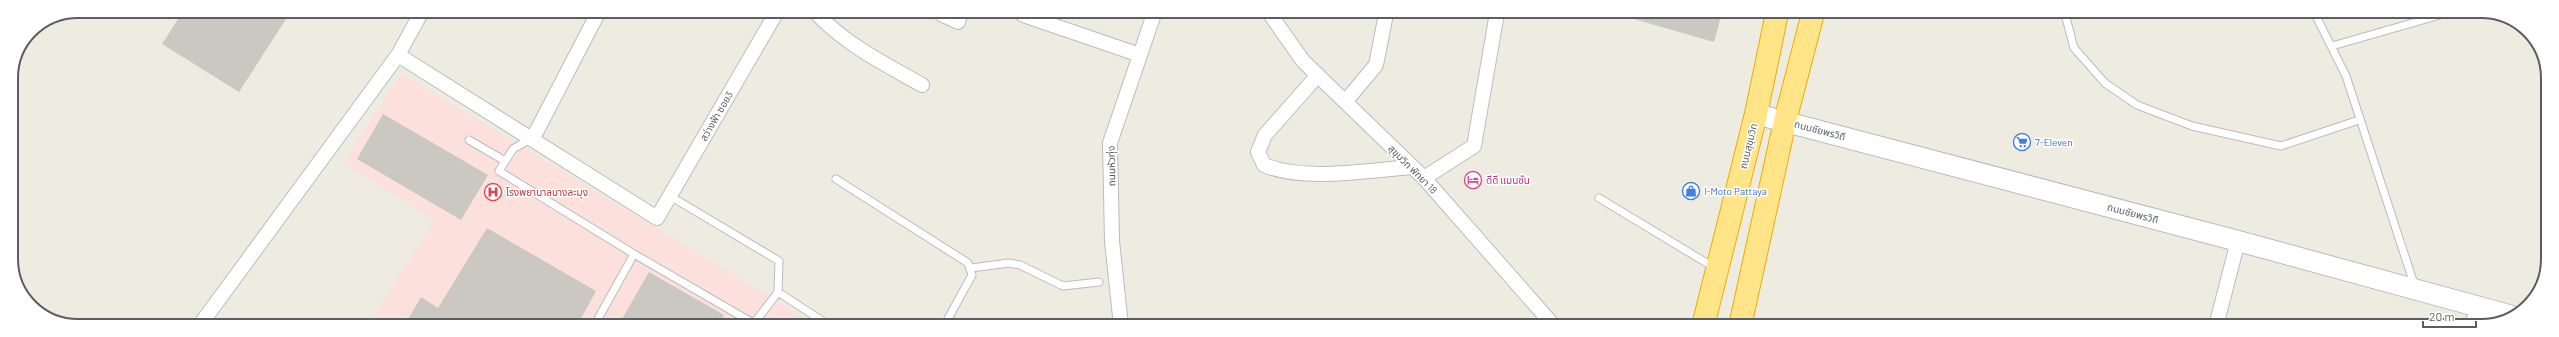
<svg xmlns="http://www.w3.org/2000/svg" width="2559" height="337" font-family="Barlow,'Noto Sans Thai',sans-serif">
<rect width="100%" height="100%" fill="#eeece1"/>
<!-- medical -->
<path fill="#fce0dc" d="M401,73L818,326H367L435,221L344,163Z"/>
<!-- building -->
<path fill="#cbc8c1" d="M1627,13H1722L1714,42L1627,17Z
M180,16H288L239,92L162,44Z
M383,114L488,175L461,220L357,159Z
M487,228L596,291L577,326H404L421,297L438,308Z
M649,272L724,315L718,326H618Z"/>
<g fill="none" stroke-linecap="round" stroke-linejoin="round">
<!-- lane casing -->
<g stroke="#b9bcc1" stroke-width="9">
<path id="lane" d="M2055,12L2065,14L2074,48L2105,83L2137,105L2192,126L2281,146L2359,120
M2314,12L2346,76L2415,287
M2332,46L2447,13
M532,138L513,149L499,171L634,254L594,326
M469,140L505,161
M836,179L968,263L972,275L944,326
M670,196L779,261L778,292L752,326
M1599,198L1715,268
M634,254L753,323
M971,268L1009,263L1020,265L1063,286L1099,282
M778,292L830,326"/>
</g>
<!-- street casing -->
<g stroke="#b9bcc1" stroke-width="16">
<path id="street" d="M941,14L958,22L960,14
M1270,14L1303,61L1424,178L1554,326
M818,15C848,46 885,64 922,85
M1023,15L1140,55
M398,55L657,218L775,15
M1318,75L1265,135L1258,152L1264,165C1304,182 1369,170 1413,167
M1345,102L1376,65L1386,14
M533,138L597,15
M1424,178L1474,146L1497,13
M200,325L398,55L420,15
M1121,326L1112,241L1110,143L1154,14
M2216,326L2238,241
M2470,326L2480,308"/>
</g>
<!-- secondary casing -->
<g stroke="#b7bbc1" stroke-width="22">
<path id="secondary" d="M1756,114L2238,241L2509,315"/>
</g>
<!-- highway casing -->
<g stroke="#efac00" stroke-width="24">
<path id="highway" d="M1703,326L1756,114L1777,13
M1740,326L1785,121L1813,13"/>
</g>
<!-- lane -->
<use href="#lane" stroke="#fff" stroke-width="7"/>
<!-- street -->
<use href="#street" stroke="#fff" stroke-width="14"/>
<!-- secondary -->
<use href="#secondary" stroke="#fff" stroke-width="20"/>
<!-- highway -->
<use href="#highway" stroke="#ffe587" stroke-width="22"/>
</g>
<!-- icons -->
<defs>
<g id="supermarket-ring" transform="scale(0.9)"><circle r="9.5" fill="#fff" stroke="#3f7fe0" stroke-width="1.5"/><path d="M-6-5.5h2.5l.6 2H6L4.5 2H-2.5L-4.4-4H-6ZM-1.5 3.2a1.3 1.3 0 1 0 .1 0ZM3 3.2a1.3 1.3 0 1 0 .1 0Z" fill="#3f7fe0"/></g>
<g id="hotel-ring" transform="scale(0.9)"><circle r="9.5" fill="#fff" stroke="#d1479c" stroke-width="1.5"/><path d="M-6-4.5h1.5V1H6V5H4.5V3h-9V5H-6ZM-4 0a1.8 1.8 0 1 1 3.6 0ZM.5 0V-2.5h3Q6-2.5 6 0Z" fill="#d1479c"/></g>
<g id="shop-ring" transform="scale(0.9)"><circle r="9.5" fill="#fff" stroke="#3f7fe0" stroke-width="1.5"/><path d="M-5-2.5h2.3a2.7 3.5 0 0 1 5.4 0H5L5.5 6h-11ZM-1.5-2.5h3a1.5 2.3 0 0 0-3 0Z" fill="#3f7fe0"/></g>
<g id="hospital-ring" transform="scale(0.9)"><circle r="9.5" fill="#fff" stroke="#e0444e" stroke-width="1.5"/><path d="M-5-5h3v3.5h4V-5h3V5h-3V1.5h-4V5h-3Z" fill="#e0444e"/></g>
</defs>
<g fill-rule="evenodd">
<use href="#supermarket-ring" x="2022" y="142"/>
<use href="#hotel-ring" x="1473" y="180"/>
<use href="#shop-ring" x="1691" y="191"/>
<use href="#hospital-ring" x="493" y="192"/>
</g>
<g text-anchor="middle" stroke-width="3" stroke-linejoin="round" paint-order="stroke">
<!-- street labels -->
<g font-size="10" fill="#5a5e63" stroke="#fff">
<text transform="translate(716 116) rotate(-60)" y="4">สว่างฟ้า ซอย3</text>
<text transform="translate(1820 130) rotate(15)" y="4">ถนนชัยพรวิถี</text>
<text transform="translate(1748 146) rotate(-76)" y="4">ถนนสุขุมวิท</text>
<text transform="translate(1111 166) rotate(-91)" y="4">ถนนหัวทุ่ง</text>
<text transform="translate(1413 169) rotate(45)" y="4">สุขุมวิท พัทยา 18</text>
<text transform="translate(2133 213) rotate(15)" y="4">ถนนชัยพรวิถี</text>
</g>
<!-- shop labels -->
<g font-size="10" fill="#366cbe" stroke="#fff" text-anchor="start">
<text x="2035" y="146">7-Eleven</text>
<text x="1704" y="195">I-Moto Pattaya</text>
</g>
<!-- hotel labels -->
<g font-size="10" fill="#b23c85" stroke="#fff" text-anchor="start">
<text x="1486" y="184">ดีดี แมนชั่น</text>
</g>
<!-- health labels -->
<g font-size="10" fill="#be3a42" stroke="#fff" text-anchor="start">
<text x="506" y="196">โรงพยาบาลบางละมุง</text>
</g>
</g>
<!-- crop -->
<path d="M0 0H2559V337H0ZM78 18H2481A60 60 0 0 1 2541 78V259A60 60 0 0 1 2481 319H78A60 60 0 0 1 18 259V78A60 60 0 0 1 78 18Z" fill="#fff" fill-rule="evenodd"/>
<path fill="none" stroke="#5a5e63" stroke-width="2" d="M78 18H2481A60 60 0 0 1 2541 78V259A60 60 0 0 1 2481 319H78A60 60 0 0 1 18 259V78A60 60 0 0 1 78 18Z"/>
<!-- scale -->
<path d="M2423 321v6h53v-6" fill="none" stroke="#5a5e63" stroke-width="2"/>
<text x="2429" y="321" font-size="12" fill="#5a5e63" stroke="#ffffff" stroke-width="3" paint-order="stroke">20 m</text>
</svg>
